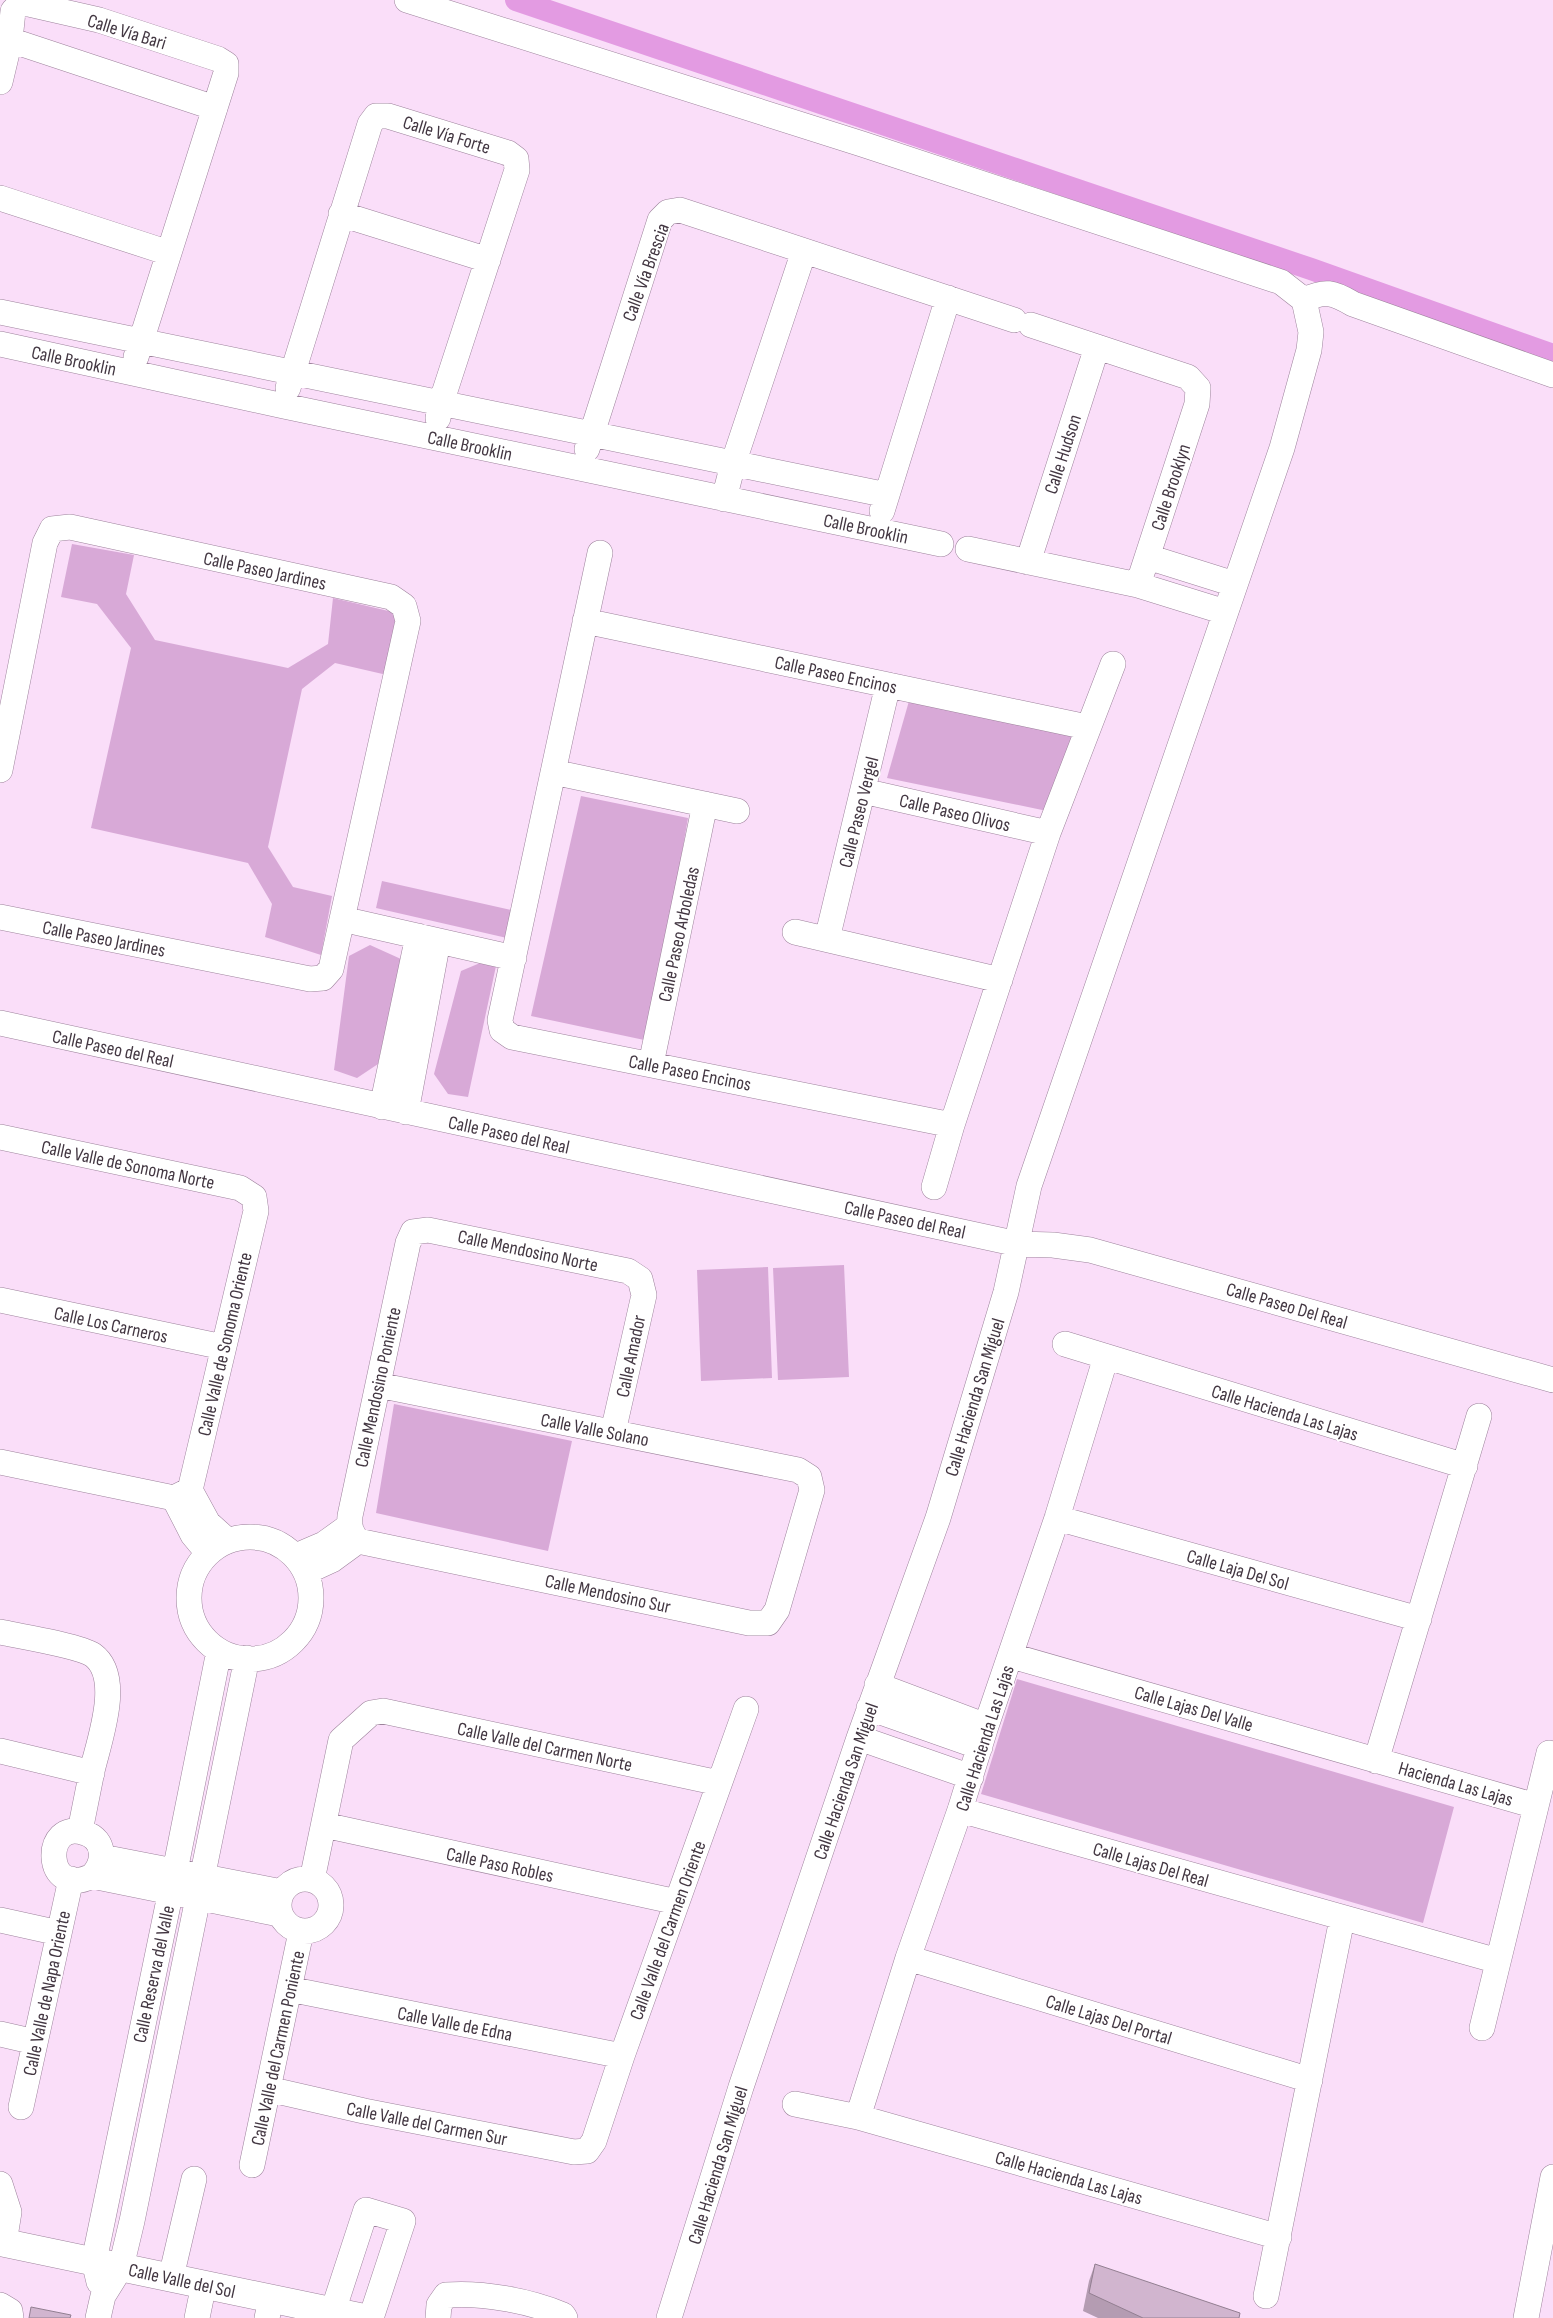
<svg xmlns="http://www.w3.org/2000/svg" width="1553" height="2318" font-family="'Sofia Sans Condensed',sans-serif">
<rect width="100%" height="100%" fill="#fadef9"/>
<!-- green -->
<path fill="#d8a9d7" d="M72,544L134,555L126,594L155,640L288,668L328,644L333,598L397,613L387,675L335,663L302,689L268,847L293,887L332,896L321,955L265,937L272,904L248,863L91,828L131,648L97,604L61,597Z
M909,701L1075,736L1047,811L887,778Z
M581,796L688,818L649,1041L531,1016Z
M382,881L511,910L507,938L376,908Z
M370,945L401,959L378,1064L357,1078L334,1070L349,956Z
M480,963L496,966L468,1097L448,1094L434,1074L461,971Z
M844,1265L849,1377L778,1380L773,1268Z
M768,1267L772,1378L701,1381L697,1270Z
M394,1404L572,1441L548,1551L376,1513Z
M1017,1679L1454,1807L1423,1923L981,1794Z"/>
<g fill="none" stroke-linecap="round" stroke-linejoin="round">
<!-- canal -->
<path stroke="#e39be2" stroke-width="22" d="M516,0L1311,269L1553,355"/>
<!-- minor casing -->
<g stroke="#9d839c" stroke-width="26">
<path id="minor" d="M407,0L862,144L1281,282L1304,300L1311,332L1309,350L1282,448L1029,1186L1006,1292L938,1518L859,1738L741,2087L669,2318
M10,40L215,108
M0,82L10,40L13,11L20,4H29L99,20L218,59L226,64V73L136,357
M0,198L169,253
M341,214L488,260
M1304,300C1325,290 1333,292 1353,304L1553,375
M0,312L887,495
M1031,325L1188,377L1198,388L1197,404L1138,585
M0,344L284,406L941,544
M288,388L370,124L376,116H388L508,153L516,159L517,170L441,403L438,418
M587,449L660,220L668,212L680,210L1014,320
M724,499L733,464L804,251
M882,511L948,298
M968,549L1138,585L1225,612
M600,553L500,1020L502,1030L512,1037L952,1125
M1148,557L1234,584
M1028,562L1097,347
M585,621L1087,727
M0,770L45,543L52,529L70,527L391,597L404,606L408,621L331,969L323,978L310,979L0,917
M553,772L737,811
M863,791L1048,833
M342,919L514,958
M795,932L1000,980
M827,939L888,685
M0,1023L1018,1244L1053,1245L1090,1250L1553,1380
M651,1064L705,804
M382,1107L418,936
M406,1112L438,941
M0,1137L240,1188L254,1197L256,1211L190,1490L174,1498L0,1462
M934,1187L952,1125L1048,833L1113,664
M0,1300L223,1347
M1065,1344L1465,1466
M190,1490L208,1523L228,1541
M174,1498L193,1535L208,1553
M1057,1518L1419,1619
M189 1598a61 61 0 1 1 122 0a61 61 0 1 1-122 0Z
M358,1541C351,1533 349,1527 350,1516L408,1243L413,1232L428,1230L628,1271L640,1279L644,1295L613,1432
M296,1556L324,1544L349,1526
M306,1572L332,1560L358,1541L749,1623H768L777,1610L812,1490L809,1477L798,1470L378,1385
M0,1632C19,1636 80,1646 93,1655C123,1677 99,1741 92,1771C88,1791 84,1811 80,1831
M1012,1656L1536,1806
M877,1685L986,1726
M869,1708L980,1747
M859,1738L971,1777
M0,1751L92,1773
M1376,1761L1479,1416
M960,1810L1498,1961
M324,1825L677,1902
M102,1857L282,1892
M92,1876C105,1863 106,1840 85,1833C42,1817 43,1900 92,1876L279,1914
M279 1905a26 26 0 1 1 52 0a26 26 0 1 1-52 0Z
M312,1880L341,1740L371,1713L383,1711L719,1783
M0,1920L59,1933
M908,1958L1310,2080
M289,1989L622,2056
M1482,2028L1549,1753
M0,2034L35,2042
M268,2089L364,2111L574,2152L587,2151L594,2141L622,2056L746,1709
M795,2104L858,2117L1279,2237
M21,2107L71,1879
M858,2117L908,1958L960,1810L986,1726L1057,1518L1106,1357
M252,2165L301,1932
M0,2184L9,2212L4,2243
M171,2277L194,2179
M99,2282L94,2261L175,1871L219,1651
M1266,2296L1342,1919
M0,2305L10,2311L11,2318
M333,2311L366,2210L403,2221L371,2318
M98,2318L103,2296L121,2267L132,2221L247,1658
M197,2318L204,2284
M267,2318L271,2299
M438,2318L439,2305L446,2295C482,2292 530,2301 563,2315L565,2318
M1526,2318L1553,2177"/>
</g>
<!-- major casing -->
<g stroke="#9d839c" stroke-width="29">
<path id="major" d="M0,2242L364,2318"/>
</g>
<!-- minor -->
<use href="#minor" stroke="#fff" stroke-width="25"/>
<!-- major -->
<use href="#major" stroke="#fff" stroke-width="28"/>
</g>
<!-- wall -->
<path fill="#b49cb2" d="M1095,2264L1239,2318H1098L1083,2311L1089,2281Z"/>
<!-- building -->
<path fill="#d1b5cf" stroke="#927f91" d="M1095,2264L1240,2313L1239,2318H1143L1089,2293Z
M31,2307L71,2315L70,2318H29Z"/>
<g text-anchor="middle" stroke-width="4" stroke-linejoin="round" paint-order="stroke">
<!-- street labels -->
<g font-size="19" fill="#433742" stroke="#fff">
<text transform="translate(127 31) rotate(17)" y="7">Calle Vía Bari</text>
<text transform="translate(447 134) rotate(17)" y="7">Calle Vía Forte</text>
<text transform="translate(645 272) rotate(-70)" y="7">Calle Vía Brescia</text>
<text transform="translate(74 360) rotate(12)" y="7">Calle Brooklin</text>
<text transform="translate(470 445) rotate(12)" y="7">Calle Brooklin</text>
<text transform="translate(1062 454) rotate(-72)" y="7">Calle Hudson</text>
<text transform="translate(1170 487) rotate(-72)" y="7">Calle Brooklyn</text>
<text transform="translate(866 528) rotate(12)" y="7">Calle Brooklin</text>
<text transform="translate(265 570) rotate(12)" y="7">Calle Paseo Jardines</text>
<text transform="translate(836 674) rotate(12)" y="7">Calle Paseo Encinos</text>
<text transform="translate(858 812) rotate(-76)" y="7">Calle Paseo Vergel</text>
<text transform="translate(955 812) rotate(13)" y="7">Calle Paseo Olivos</text>
<text transform="translate(678 934) rotate(-78)" y="7">Calle Paseo Arboledas</text>
<text transform="translate(104 938) rotate(11)" y="7">Calle Paseo Jardines</text>
<text transform="translate(113 1048) rotate(12)" y="7">Calle Paseo del Real</text>
<text transform="translate(690 1072) rotate(11)" y="7">Calle Paseo Encinos</text>
<text transform="translate(509 1134) rotate(12)" y="7">Calle Paseo del Real</text>
<text transform="translate(128 1164) rotate(12)" y="7">Calle Valle de Sonoma Norte</text>
<text transform="translate(905 1219) rotate(12)" y="7">Calle Paseo del Real</text>
<text transform="translate(528 1250) rotate(12)" y="7">Calle Mendosino Norte</text>
<text transform="translate(1287 1305) rotate(16)" y="7">Calle Paseo Del Real</text>
<text transform="translate(111 1324) rotate(12)" y="7">Calle Los Carneros</text>
<text transform="translate(224 1344) rotate(-77)" y="7">Calle Valle de Sonoma Oriente</text>
<text transform="translate(630 1356) rotate(-78)" y="7">Calle Amador</text>
<text transform="translate(377 1387) rotate(-78)" y="7">Calle Mendosino Poniente</text>
<text transform="translate(974 1397) rotate(-73)" y="7">Calle Hacienda San Miguel</text>
<text transform="translate(1285 1412) rotate(17)" y="7">Calle Hacienda Las Lajas</text>
<text transform="translate(595 1429) rotate(11)" y="7">Calle Valle Solano</text>
<text transform="translate(1238 1569) rotate(16)" y="7">Calle Laja Del Sol</text>
<text transform="translate(608 1593) rotate(12)" y="7">Calle Mendosino Sur</text>
<text transform="translate(1194 1708) rotate(16)" y="7">Calle Lajas Del Valle</text>
<text transform="translate(984 1738) rotate(-72)" y="7">Calle Hacienda Las Lajas</text>
<text transform="translate(545 1746) rotate(12)" y="7">Calle Valle del Carmen Norte</text>
<text transform="translate(845 1781) rotate(-71)" y="7">Calle Hacienda San Miguel</text>
<text transform="translate(1456 1783) rotate(16)" y="7">Hacienda Las Lajas</text>
<text transform="translate(500 1864) rotate(12)" y="7">Calle Paso Robles</text>
<text transform="translate(1151 1864) rotate(16)" y="7">Calle Lajas Del Real</text>
<text transform="translate(667 1930) rotate(-70)" y="7">Calle Valle del Carmen Oriente</text>
<text transform="translate(153 1974) rotate(-78)" y="7">Calle Reserva del Valle</text>
<text transform="translate(46 1993) rotate(-78)" y="7">Calle Valle de Napa Oriente</text>
<text transform="translate(1109 2019) rotate(17)" y="7">Calle Lajas Del Portal</text>
<text transform="translate(455 2023) rotate(11)" y="7">Calle Valle de Edna</text>
<text transform="translate(277 2048) rotate(-78)" y="7">Calle Valle del Carmen Poniente</text>
<text transform="translate(427 2123) rotate(11)" y="7">Calle Valle del Carmen Sur</text>
<text transform="translate(717 2165) rotate(-73)" y="7">Calle Hacienda San Miguel</text>
<text transform="translate(1069 2177) rotate(16)" y="7">Calle Hacienda Las Lajas</text>
<text transform="translate(182 2280) rotate(12)" y="7">Calle Valle del Sol</text>
</g>
</g>
</svg>
